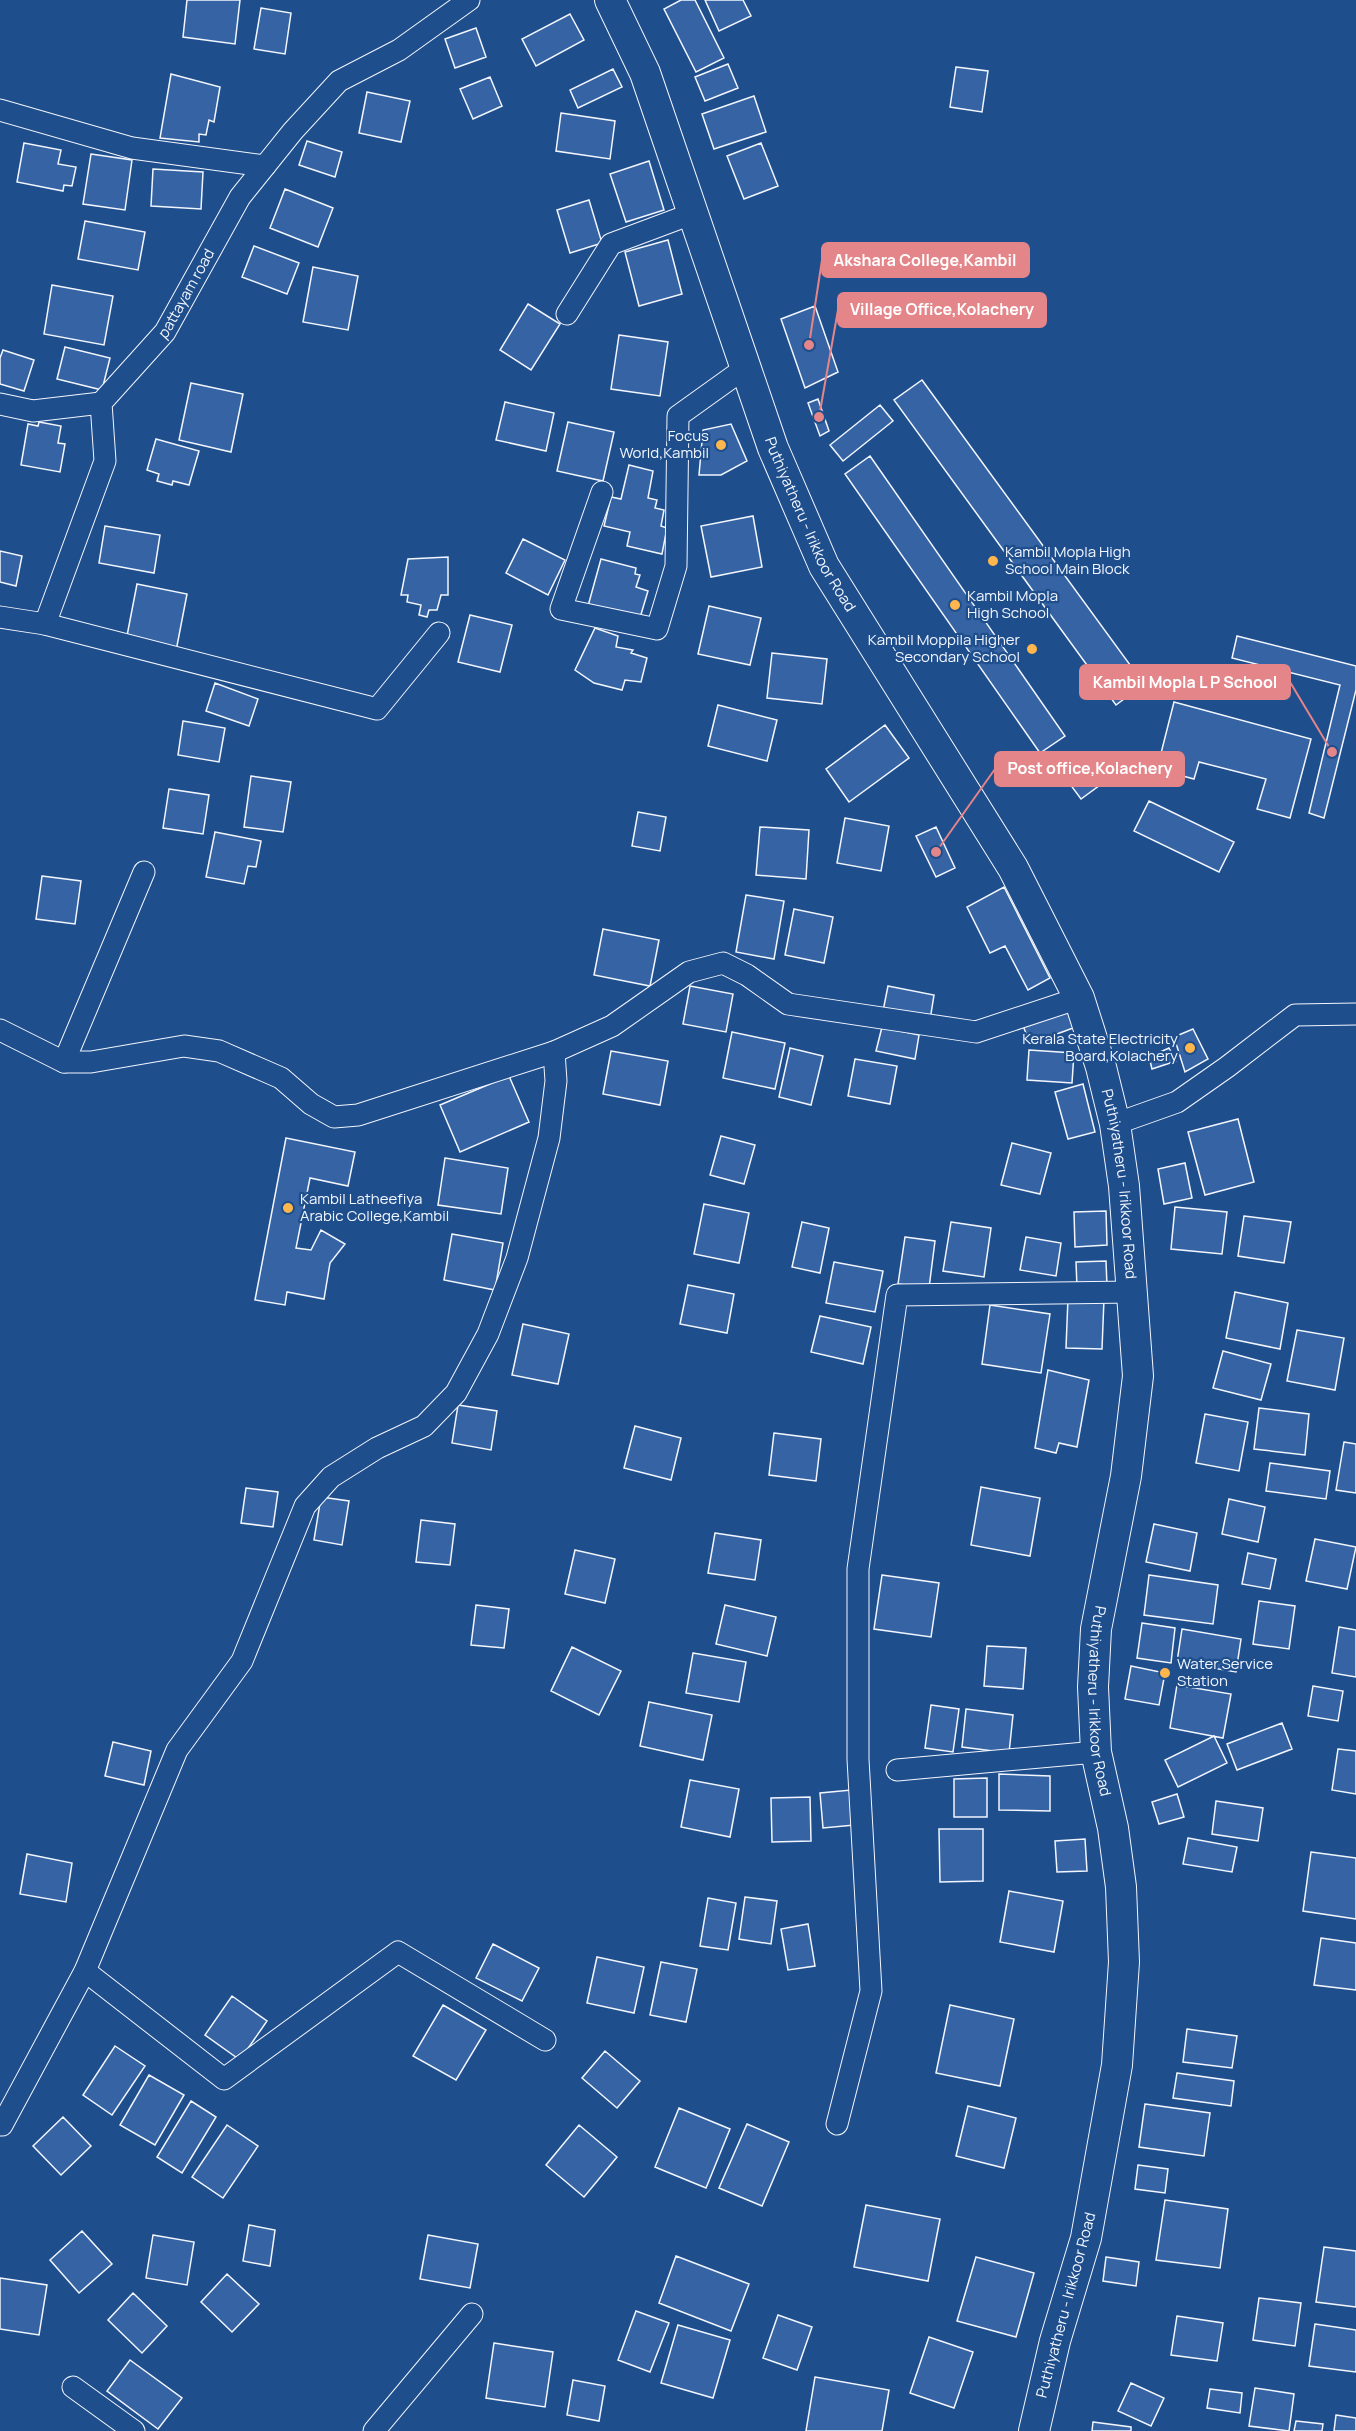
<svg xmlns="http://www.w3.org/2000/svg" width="1356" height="2431" font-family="Manrope,sans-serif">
<rect width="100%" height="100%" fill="#1f4e8c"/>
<!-- building -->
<path fill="#3563a3" stroke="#f2f6ff" stroke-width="1.5" d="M187,0H240L235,44L183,37Z
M681,0H695L724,58L696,72L664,9Z
M705,0H743L751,16L719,31Z
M261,8L291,13L285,54L254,49Z
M570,14L584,40L536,66L522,39Z
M476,28L486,57L455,68L445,39Z
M728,64L738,88L705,101L695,77Z
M956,67L988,71L982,112L950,107Z
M613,69L622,87L578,108L570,90Z
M171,74L220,87L214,122L209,120L206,135L199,134V142L160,138Z
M490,77L502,106L473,119L460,89Z
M367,92L410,101L401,142L359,133Z
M754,96L766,132L714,149L702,114Z
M561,113L615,121L610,159L556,151Z
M307,141L342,152L335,177L299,165Z
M24,143L61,150L58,164L76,167L72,186L64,185L63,191L17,182Z
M761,143L778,186L744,199L727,156Z
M91,154L132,160L125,210L83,204Z
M649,161L664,210L626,222L610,174Z
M153,169L203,172L201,209L151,206Z
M285,189L333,208L318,247L270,228Z
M589,200L602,243L570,253L557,210Z
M85,221L145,232L138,270L78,259Z
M668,240L682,294L639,306L625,252Z
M254,246L299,263L287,294L242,277Z
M313,267L358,276L348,330L303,322Z
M52,285L113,296L104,345L44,334Z
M528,304L560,324L531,370L500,350Z
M815,306L838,372L805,388L781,319Z
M619,335L668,342L660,396L611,389Z
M65,347L110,358L102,390L57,379Z
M3,350L34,360L24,391L0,384V358Z
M922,380L1144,684L1116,705L894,400Z
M191,383L243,394L231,452L179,440Z
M818,399L829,431L820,436L808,403Z
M505,402L554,413L546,451L496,440Z
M880,405L893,421L843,461L830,445Z
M39,422L61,426L58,443L65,444L60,472L21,465L28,424L38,426Z
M568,422L614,432L603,481L557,471Z
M731,424L747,461L721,475H699L703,430Z
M156,439L199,451L189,485L173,481L172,485L157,481L159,474L147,470Z
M870,456L1065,736L1040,753L845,474Z
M629,465L653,471L648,498L657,500L655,508L664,510L661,526L667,528L662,554L627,546L630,532L604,526L611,497L621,499Z
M753,516L762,567L711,577L701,526Z
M105,526L160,535L154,573L99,563Z
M523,539L565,560L548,595L506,573Z
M0,551L22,556L16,586L0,582Z
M448,557V595H441L437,610H429L427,617L419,615L421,605L407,602L408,595H401L408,559Z
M601,559L636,568L635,574L640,575L636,587L648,591L639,621L588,606Z
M137,584L187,594L176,651L126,641Z
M709,606L761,618L750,665L698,654Z
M470,615L512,625L500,672L458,662Z
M595,628L618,636L616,647L633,650L631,653L647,658L641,682L625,680L622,690L594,683L575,670Z
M1237,636L1356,666V690L1324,818L1309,813L1340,685L1232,658Z
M772,653L827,659L822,704L767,698Z
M215,683L258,699L249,726L206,711Z
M1174,702L1311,739L1290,818L1257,809L1266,779L1199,762L1194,779L1157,769Z
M718,705L777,720L767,761L708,746Z
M183,721L225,728L219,762L178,755Z
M885,725L909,758L849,802L826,769Z
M1083,761L1100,785L1081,799L1064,776Z
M251,776L291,782L283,832L244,827Z
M169,789L209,795L203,834L163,828Z
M1149,801L1234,842L1219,872L1134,831Z
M638,812L666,817L660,851L632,846Z
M845,818L889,826L881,871L837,863Z
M760,827L809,830L806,879L756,875Z
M936,827L955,868L936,877L916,836Z
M215,832L261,841L256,867L248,866L244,884L206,877Z
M42,876L81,881L75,924L36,919Z
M1004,887L1050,978L1028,990L1005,946L990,953L967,907Z
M746,895L784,901L774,959L736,952Z
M794,909L833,917L824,963L785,955Z
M603,929L659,940L650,986L594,975Z
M690,986L733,994L726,1032L683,1024Z
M888,986L934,995L930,1020L883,1011Z
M1066,1007L1073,1028L1030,1044L1022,1023Z
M882,1027L919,1035L915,1059L876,1051Z
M1193,1029L1208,1059L1185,1072L1174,1037Z
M732,1032L785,1043L775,1089L723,1078Z
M790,1048L823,1056L811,1105L779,1097Z
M1169,1048L1176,1061L1152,1069L1149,1057Z
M1029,1050L1074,1053L1072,1083L1027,1080Z
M611,1051L668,1061L660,1105L603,1094Z
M855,1059L897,1066L890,1104L848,1096Z
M509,1076L529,1122L460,1152L440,1105Z
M1083,1084L1095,1132L1068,1139L1055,1092Z
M1238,1119L1254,1182L1205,1195L1188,1132Z
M721,1136L755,1145L744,1184L710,1175Z
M286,1138L355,1152L348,1186L310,1178L296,1248L311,1250L321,1230L345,1244L330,1263L324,1299L287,1292L285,1305L255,1300Z
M1012,1143L1051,1153L1040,1194L1001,1185Z
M445,1158L508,1168L501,1214L438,1205Z
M1185,1163L1192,1198L1164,1204L1158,1169Z
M704,1204L749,1213L739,1263L694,1254Z
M1175,1207L1227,1212L1222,1254L1171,1249Z
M1106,1211L1107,1245L1075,1247L1074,1212Z
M1244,1216L1291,1222L1284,1263L1238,1256Z
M802,1222L829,1228L820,1273L792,1267Z
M951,1222L991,1228L984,1277L943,1271Z
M452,1234L503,1243L495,1290L444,1280Z
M905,1237L935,1241L929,1288L898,1284Z
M1026,1237L1061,1243L1056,1276L1020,1270Z
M1106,1261L1107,1286L1077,1287L1076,1262Z
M834,1262L883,1271L875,1312L826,1303Z
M688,1285L734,1294L727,1333L680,1324Z
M1235,1292L1288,1303L1280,1349L1226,1338Z
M1068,1298L1104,1299L1102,1349L1066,1348Z
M990,1305L1050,1314L1041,1373L982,1364Z
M820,1316L871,1327L863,1364L811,1352Z
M523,1324L569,1334L558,1384L512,1375Z
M1297,1330L1344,1338L1335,1390L1287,1381Z
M1223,1351L1271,1364L1261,1400L1213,1388Z
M1048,1370L1089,1380L1077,1447L1059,1443L1056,1453L1035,1448Z
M458,1405L497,1411L491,1450L452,1443Z
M1259,1408L1309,1414L1305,1455L1254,1449Z
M1205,1414L1248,1422L1239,1471L1196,1463Z
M635,1426L681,1438L671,1480L624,1468Z
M774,1433L821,1439L816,1481L769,1475Z
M1344,1442L1356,1444V1493L1336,1490Z
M1270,1463L1330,1471L1326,1499L1266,1491Z
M981,1487L1040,1498L1030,1556L971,1545Z
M246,1488L278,1492L273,1527L241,1523Z
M321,1497L349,1501L342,1545L314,1540Z
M1229,1499L1265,1507L1258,1542L1222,1534Z
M421,1520L455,1524L450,1565L416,1562Z
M1154,1524L1197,1533L1190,1571L1146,1562Z
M715,1533L761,1540L755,1580L708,1573Z
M1315,1539L1356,1547L1347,1589L1306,1581Z
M575,1550L615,1559L605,1603L565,1594Z
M1248,1553L1276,1559L1270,1589L1242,1584Z
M882,1575L939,1583L931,1637L874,1629Z
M1149,1575L1218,1585L1213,1624L1144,1615Z
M1259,1601L1295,1606L1289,1649L1253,1644Z
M476,1605L509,1609L504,1648L471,1645Z
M725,1605L776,1617L767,1656L716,1644Z
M1142,1623L1175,1628L1171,1663L1137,1658Z
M1339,1627L1356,1630V1677L1332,1673Z
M1182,1629L1241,1639L1236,1672L1177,1662Z
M987,1646L1026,1648L1023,1689L984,1686Z
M572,1647L621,1671L599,1715L551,1691Z
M693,1653L746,1662L739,1702L686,1693Z
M1131,1666L1165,1673L1159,1705L1125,1699Z
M1177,1685L1231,1694L1223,1738L1170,1728Z
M1313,1686L1343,1691L1338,1721L1308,1716Z
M649,1702L712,1715L703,1760L640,1746Z
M931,1705L959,1709L953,1752L925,1748Z
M966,1709L1013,1715L1009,1753L962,1747Z
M1282,1723L1292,1749L1237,1770L1227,1744Z
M1214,1736L1227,1763L1178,1787L1165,1760Z
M113,1742L151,1751L144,1785L105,1776Z
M1338,1749L1356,1751V1794L1332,1790Z
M999,1774L1050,1776V1811L999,1810Z
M987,1778V1817H954V1779Z
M690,1780L739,1789L730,1837L681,1827Z
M862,1789L865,1824L823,1828L820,1793Z
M1177,1794L1184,1817L1159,1824L1152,1802Z
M810,1797L811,1841L772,1842L771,1798Z
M1216,1801L1263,1808L1258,1841L1212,1834Z
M939,1829H983V1881L940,1882Z
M1188,1838L1237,1847L1232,1872L1183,1864Z
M1085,1839L1087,1871L1057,1872L1055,1841Z
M1311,1852L1356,1858V1919L1303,1911Z
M27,1854L72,1863L66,1902L20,1894Z
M1009,1891L1063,1901L1054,1952L1000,1942Z
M745,1897L777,1901L771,1944L739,1939Z
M708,1898L736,1903L728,1950L700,1946Z
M808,1924L815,1966L788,1970L781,1929Z
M1321,1938L1356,1943V1990L1314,1985Z
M493,1944L539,1968L522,2001L476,1978Z
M597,1957L644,1967L634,2013L587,2003Z
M661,1962L697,1969L686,2022L650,2015Z
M232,1996L267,2021L240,2060L205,2035Z
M443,2005L486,2030L456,2080L413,2056Z
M950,2005L1014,2019L1000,2086L936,2073Z
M1187,2029L1237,2036L1232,2068L1183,2062Z
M115,2046L145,2066L112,2115L83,2095Z
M605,2051L640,2081L617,2108L582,2078Z
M1177,2073L1234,2081L1231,2106L1173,2098Z
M149,2075L184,2095L155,2145L120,2125Z
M191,2101L216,2117L182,2173L157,2157Z
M1145,2104L1210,2113L1204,2156L1139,2147Z
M968,2106L1016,2118L1004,2168L956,2156Z
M679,2108L730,2129L706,2188L655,2167Z
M63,2117L91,2146L61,2175L33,2146Z
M747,2124L789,2142L762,2206L719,2188Z
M227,2125L258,2146L223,2198L192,2177Z
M579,2125L617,2157L584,2197L546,2165Z
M1138,2165L1168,2169L1165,2193L1135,2189Z
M1165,2200L1228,2209L1220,2268L1156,2260Z
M866,2205L940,2219L928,2281L854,2267Z
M249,2225L275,2230L270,2266L243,2261Z
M82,2231L112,2264L79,2293L50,2260Z
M153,2235L194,2242L187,2285L146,2278Z
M428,2235L478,2244L470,2288L420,2279Z
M1324,2247L1356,2251V2307L1316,2302Z
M676,2256L749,2284L731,2331L659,2303Z
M976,2257L1034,2273L1016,2337L957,2321Z
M1106,2257L1139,2262L1136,2286L1103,2281Z
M227,2274L259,2304L232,2332L201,2302Z
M0,2278L47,2285L39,2335L0,2329Z
M133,2293L167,2326L142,2353L108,2320Z
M1259,2298L1301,2303L1295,2346L1253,2340Z
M636,2311L669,2323L650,2372L618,2360Z
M778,2315L812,2327L797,2370L763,2358Z
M1177,2316L1223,2323L1217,2361L1171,2355Z
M1315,2324L1356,2330V2372L1309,2366Z
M678,2325L730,2340L713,2398L661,2383Z
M929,2337L973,2352L954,2408L910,2393Z
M494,2343L553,2352L545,2407L486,2398Z
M130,2360L182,2398L158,2429L107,2391Z
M815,2377L889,2390L882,2431H806Z
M573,2380L605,2386L599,2421L567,2415Z
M1131,2383L1164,2398L1151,2426L1118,2411Z
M1255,2388L1294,2394L1289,2431L1249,2426Z
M1210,2389L1242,2393L1240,2413L1207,2408Z
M1336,2415L1356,2418V2431H1334Z
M1296,2421L1323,2424L1322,2431H1294Z
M1093,2422L1131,2427V2431H1092Z"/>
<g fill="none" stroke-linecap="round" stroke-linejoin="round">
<!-- minor casing -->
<g stroke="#f2f6ff" stroke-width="23">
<g id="minor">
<path d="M0,110L132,148L265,166"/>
<path d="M567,314L611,244L694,213"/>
<path d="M0,404L33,411L101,403"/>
<path d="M602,492L561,609L657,629L676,566L678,416L745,368"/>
<path id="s1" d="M0,617L45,624L105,461L101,403L165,332L240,197L293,131L339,81L399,50L469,0"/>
<path d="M45,624L377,709L439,633"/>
<path d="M0,1030L64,1062H91L184,1046L219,1051L281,1078L311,1104L334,1117L358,1115L554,1052L612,1026L689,972L723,963L747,975L788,1004L976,1032L1079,998"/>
<path d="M64,1062L144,872"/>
<path d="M1115,1124L1177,1102L1227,1067L1295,1015L1356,1014"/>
<path d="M897,1770L1096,1752"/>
<path d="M85,1971L224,2079L398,1952L545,2040"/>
<path d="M837,2124L871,1991L858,1759V1569L897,1295L1133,1292"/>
<path d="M0,2125H2L85,1971L177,1750L242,1661L305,1506L331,1477L377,1448L424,1426L456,1393L488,1334L517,1258L549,1138L556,1081L554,1052"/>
<path d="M73,2387L134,2431"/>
<path d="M374,2431L472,2314"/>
</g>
</g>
<!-- secondary casing -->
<g stroke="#f2f6ff" stroke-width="32">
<g id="secondary">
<path id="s2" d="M610,0L645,73L773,448L824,566L1013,868L1079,998L1101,1067L1115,1124L1124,1186L1138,1376L1126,1476L1096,1629L1093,1687L1096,1752L1113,1828L1121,1887L1124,1962L1117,2065L1086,2238L1055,2341L1034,2431"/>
</g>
</g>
<!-- minor -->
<use href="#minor" stroke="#1f4e8c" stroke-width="21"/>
<!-- secondary -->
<use href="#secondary" stroke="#1f4e8c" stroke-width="30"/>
</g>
<!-- markers -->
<g fill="#ffb74d" stroke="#1f4e8c" stroke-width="2">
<circle cx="721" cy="445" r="6"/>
<circle cx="993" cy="561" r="6"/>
<circle cx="955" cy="605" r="6"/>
<circle cx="1032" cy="649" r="6"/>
<circle cx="1190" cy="1048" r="6"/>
<circle cx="288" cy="1208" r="6"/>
<circle cx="1165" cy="1673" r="6"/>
</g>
<g text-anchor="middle" stroke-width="4.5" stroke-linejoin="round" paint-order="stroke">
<!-- street labels -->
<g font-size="15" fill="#f2f6ff" stroke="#1f4e8c">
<text dy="5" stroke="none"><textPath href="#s1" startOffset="417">pattayam road</textPath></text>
<text dy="5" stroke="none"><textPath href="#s2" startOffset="562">Puthiyatheru - Irikkoor Road</textPath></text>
<text dy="5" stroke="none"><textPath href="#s2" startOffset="1299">Puthiyatheru - Irikkoor Road</textPath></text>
<text dy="5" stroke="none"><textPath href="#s2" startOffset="1821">Puthiyatheru - Irikkoor Road</textPath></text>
<text transform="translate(1066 2305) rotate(-75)" y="5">Puthiyatheru - Irikkoor Road</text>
</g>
<!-- poi labels -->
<g font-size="15" fill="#f2f6ff" stroke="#1f4e8c" text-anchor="start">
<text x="709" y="441" text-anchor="end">Focus<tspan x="709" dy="17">World,Kambil</tspan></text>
<text x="1005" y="557">Kambil Mopla High<tspan x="1005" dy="17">School Main Block</tspan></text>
<text x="967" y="601">Kambil Mopla<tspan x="967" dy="17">High School</tspan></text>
<text x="1020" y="645" text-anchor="end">Kambil Moppila Higher<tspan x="1020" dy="17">Secondary School</tspan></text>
<text x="1178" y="1044" text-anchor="end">Kerala State Electricity<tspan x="1178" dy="17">Board,Kolachery</tspan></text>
<text x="300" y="1204">Kambil Latheefiya<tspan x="300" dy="17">Arabic College,Kambil</tspan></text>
<text x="1177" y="1669">Water Service<tspan x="1177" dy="17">Station</tspan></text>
</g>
</g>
<!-- callouts -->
<path fill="none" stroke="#e38589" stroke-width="2" d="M809 345L822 260M819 417L838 310M1332 752L1290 682M936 852L995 769"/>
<g fill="#e38589" stroke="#1f4e8c" stroke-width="2">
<circle cx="809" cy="345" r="6"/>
<circle cx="819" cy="417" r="6"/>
<circle cx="1332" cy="752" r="6"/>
<circle cx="936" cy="852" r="6"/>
</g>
<g fill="#e38589" stroke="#e38589" stroke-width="2">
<rect x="822" y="243" width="207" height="34" rx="6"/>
<rect x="838" y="293" width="208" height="34" rx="6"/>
<rect x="1080" y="665" width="210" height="34" rx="6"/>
<rect x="995" y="752" width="189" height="34" rx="6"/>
</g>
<g font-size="16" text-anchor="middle" font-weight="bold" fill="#fff">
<text x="925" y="266">Akshara College,Kambil</text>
<text x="942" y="315">Village Office,Kolachery</text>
<text x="1185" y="688">Kambil Mopla L P School</text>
<text x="1090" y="774">Post office,Kolachery</text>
</g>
</svg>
